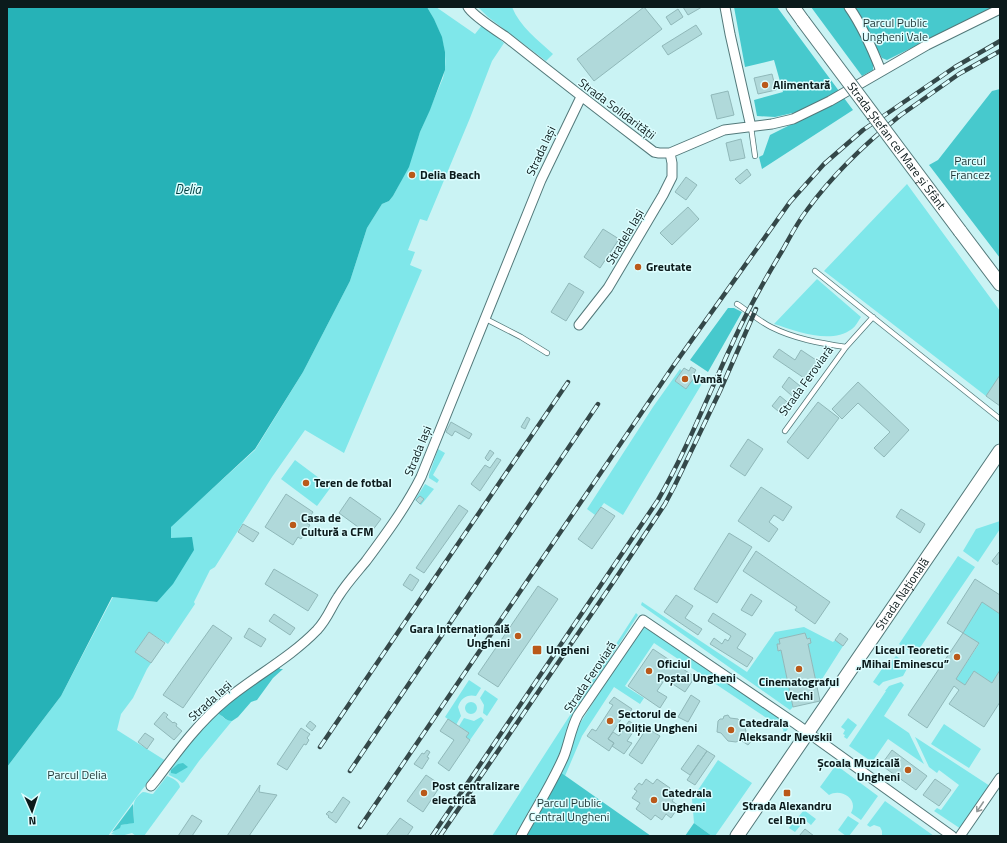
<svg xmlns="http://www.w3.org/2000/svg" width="1007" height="843" font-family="'Titillium Web',sans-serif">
<rect width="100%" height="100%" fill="#caf3f4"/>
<!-- green -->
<path fill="#7fe7ea" d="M427,7H436L475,34L483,24L504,43L492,61L470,118L427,221L420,219L408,250L415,252L410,265L422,270L344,453L305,430L272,477L215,567L210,570L194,602L195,604L168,644L149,632L135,652L151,663L147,669L133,698L121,714L117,730L166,761L141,791L108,836H7V767L61,696L113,597L157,602L171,538L170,527L255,450L303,372L350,281L367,228L382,204L389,201L393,196L400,183L420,132L443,78C450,52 440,29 427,7Z
M478,7H512C520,27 538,40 553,54L546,61L488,17Z
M907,184L1000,311V375L986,396L824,271Z
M817,279L861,317C858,321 856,326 852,329C830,345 797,331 774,324Z
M680,369L682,371L675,381L686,389L694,377L703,382L623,515L604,503L595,515L587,509L653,407Z
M438,449L445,453L433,475L439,480L437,483L429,478V475Z
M295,460L331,487L317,506L281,479Z
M425,484L434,489L421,505L415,500Z
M1000,521V529L978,562L963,551L976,529Z
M958,556L975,567L915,655L899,644Z
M642,602L747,672L775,632L804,627L833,642L835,640L843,646L817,687L808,644L811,643L810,638L807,639L805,633L779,639L780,644L777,645L778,651L781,650L793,707L790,710L641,605Z
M982,602L1000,614V670L992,683L974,671L965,685L956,679L979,644L963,633Z
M636,613L638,615L572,717L558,761L517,836H492Z
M645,626L791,725L784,734L783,729L654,643L625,686L644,698L640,704L614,687L582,736L565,776L560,772L579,725L602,688Z
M896,656L909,665L903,676L883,682L879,686L873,682L888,660L891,662Z
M469,680L481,688L476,696C467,694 461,698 458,707L461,716L456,725L445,717Z
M901,682L904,685L884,716L909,733L924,764L888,739L872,762L849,746L886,691H885L889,686Z
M485,690L498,699L487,716L483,713L484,705L480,698Z
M465 708a6 6 0 1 1 12 0a6 6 0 1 1-12 0Z
M217,712L225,719L232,721L199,761L184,782L182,783L177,779L169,775L170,770L190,740Z
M481,717L484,720L470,740L466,737L469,733L459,726L464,718L474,721Z
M848,718L857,725L847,739L844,737L845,735L843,734L845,730L841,727Z
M944,724L981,749L969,768L931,744Z
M915,737L990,786L961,829L934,811L937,808L941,810L959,785L939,770L937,773L929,767Z
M718,760L752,783L715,836H712L694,823L692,799Z
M836,765L878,796L861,820L851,813C859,799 841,788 829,795L820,787Z
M167,776C172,778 179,781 180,787L144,836H136L132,833L121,836L111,834L121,825L132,823C137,813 129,806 138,796C140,794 141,793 143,792C146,792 150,794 153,794Z
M885,801L934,836H883L882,835V831L880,827L874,825L870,827L867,825Z
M804,810L816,819L811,825L805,820L795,832L789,828Z
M848,816L859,823L849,836H846L838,830Z"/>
<!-- forest -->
<path fill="#47c9cd" d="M734,7H777L839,91L797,112L775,117L757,116L754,100L783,92L774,60L745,67Z
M811,7H847L873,57V70L862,76Z
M854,7H994L887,60L882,58Z
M1000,89V258L929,165L938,160L992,91Z
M844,98L853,110L762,169L759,157L763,155L770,135Z
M728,308H734L742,312L708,372L690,360Z
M279,667L280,669H283L273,678L257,700L251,702L238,717L232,721C226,721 224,717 219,714H216L227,702Z
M183,763L188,767L176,774L171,773V770L178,764Z
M560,772L651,836H525Z
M133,804L134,823L121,825L120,828L112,832Z
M694,823L712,836H685Z"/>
<!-- water -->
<path fill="#26b2b7" d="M7,7H427L434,19L442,37L445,52V70L430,110L420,132L409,167L393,196L389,201L382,204L367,228L350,281L303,372L255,449L171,527V538L192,537L194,550L173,584L157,602L112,597L61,696L7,767Z"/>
<!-- building -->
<path fill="#b0d9da" stroke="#90b8b9" d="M644,7L662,29L594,81L577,59Z
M683,7H702L688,15Z
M678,9L683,17L671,25L666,17Z
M696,25L702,34L668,55L662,46Z
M772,74L776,90L758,94L754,78Z
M728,91L734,115L717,119L711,95Z
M741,139L745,158L730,161L726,143Z
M747,169L751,175L740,184L735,179Z
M686,177L697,185L686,200L675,192Z
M688,207L699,219L672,245L660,233Z
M603,229L619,239L600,268L584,257Z
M639,264L642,268L638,271L635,267Z
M569,283L584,292L566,321L551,312Z
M779,349L795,360L801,350L819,362L807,380L773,357Z
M691,367L696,370L694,373L696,375L686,389L675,381L684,368L689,371Z
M1000,375V406L986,396Z
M789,377L800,386L792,396L782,387Z
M858,382L909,430L884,457L874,448L890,432L858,403L842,419L832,409Z
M780,396L792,406L784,416L772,406Z
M818,402L839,418L808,459L787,442Z
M527,417L530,419L525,429L521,427Z
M451,422L472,434L469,439L455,431L452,436L446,432Z
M748,439L763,449L745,476L730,466Z
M490,450L494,453L488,461L485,458Z
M497,458L501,460L480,491L471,484L485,465L490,468Z
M761,487L792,507L783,521L774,515L769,522L778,529L769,542L738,521Z
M286,494L313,512L306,523L310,525L301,539L298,537L293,545L265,527Z
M420,496L424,499L420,504L416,500Z
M350,497L381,519L369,535L339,513Z
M459,505L468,511L424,573L416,568Z
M601,507L615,516L592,549L578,539Z
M901,509L925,524L920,533L896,517Z
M243,524L259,533L253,542L238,532Z
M729,533L752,547L717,603L694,589Z
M756,551L830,602L815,624L795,610L797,607L743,571Z
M999,552L1000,553V561L997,565L992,561Z
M274,569L318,595L308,611L265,584Z
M410,574L419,580L412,591L403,585Z
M975,579L1000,595V614L982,602L963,633L947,623Z
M538,586L558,599L498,687L478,674Z
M751,594L762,601L752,616L741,610Z
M676,595L693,606L685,618L702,629L698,635L664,612Z
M713,613L746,634L737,648L753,658L747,667L710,644L714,638L722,644L725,639L728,641L731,636L708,621Z
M274,614L295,628L290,635L269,621Z
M213,625L232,638L183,708L163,695Z
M249,628L266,639L261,647L244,637Z
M149,632L165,643L151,663L135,652Z
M805,633L807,639L810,638L811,643L808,644L820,701L793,707L781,650L778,651L777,644H780L779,639Z
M840,633L848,639L843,646L835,640Z
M963,633L979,643L956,679L965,685L974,671L992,683L1000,670V702L984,727L949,704L959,690L954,686L927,728L908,715Z
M653,649L695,677L685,692L665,679L657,691L667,697L660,708L628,686Z
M691,695L700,701L688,722L678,717Z
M614,697L632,709L627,717L624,715L608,739L614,743L609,751L587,736L592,729L596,731L613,705L609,703Z
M164,712L168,715L166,717L173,723L174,722L177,724L176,726L182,731L174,740L154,724Z
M728,715L730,718L738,719L744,725L746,731L745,736H746L747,735L753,739L748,745L742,741L743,740L742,739L736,742L728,741L721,733L717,732L718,721L720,719H723L724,716Z
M448,719L469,733L466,737L470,740L449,771L438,763L454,740L440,731Z
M310,721L316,726L312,731L306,726Z
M629,721L637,726L627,741L632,743L624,754L612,746L614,743L608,739L613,732L619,736Z
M301,728L310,734L307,738L309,740L306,745L304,744L287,770L277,764Z
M647,728L660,736L642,764L629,755Z
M145,733L154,739L147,749L138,742Z
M698,745L707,751L690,775L681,769Z
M427,750L430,752L427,757L429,758L422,769L414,764L422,753L424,754Z
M892,750L927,776L916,790L881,765Z
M707,751L715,756L695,785L687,780Z
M426,775L441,785L423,812L407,801Z
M646,779L653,784L657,779L670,788L668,791L675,796L672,801L679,806L671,818L666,814L662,820L655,815L651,820L636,809L640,803L632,798L637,791L634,789L639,783L642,785Z
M935,779L951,790L939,806L923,795Z
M260,785L259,792L277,795L249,836H227Z
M343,797L350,802L336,823L328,817L329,816L326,814L329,811L332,813Z
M192,815L202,821L192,836H178Z
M400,818L413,827L407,836H386Z
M805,829L814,836H799Z"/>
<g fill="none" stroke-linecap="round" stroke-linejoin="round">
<!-- lane casing -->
<g stroke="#53797a" stroke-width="6">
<path id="lane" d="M751,127L755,156
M815,271L1000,419
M737,304C748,311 759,321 771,327C795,339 819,343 846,347
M484,318L521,337L547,353
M785,431L846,347L873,317"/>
</g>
<!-- street casing -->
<g stroke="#53797a" stroke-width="11">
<path id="street" d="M468,7C472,15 497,31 506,37C555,76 604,114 654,152L659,153H670L724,130L772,124L793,119L830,101L927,45L1000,9
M725,7L730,34L751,127
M849,7C863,27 872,48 881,71
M579,325L608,288L663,195L672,177V163L670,153
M151,786L156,780C177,752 198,723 226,700C255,676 290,658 317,630C328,618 330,609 338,597C346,584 357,572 366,561C386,534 406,507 421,477L541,180L581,97
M521,836C535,810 552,784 564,756C569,743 571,728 578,715L643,620L796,724L952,836
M960,836L1000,778"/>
</g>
<!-- secondary casing -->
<g stroke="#53797a" stroke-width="15">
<g id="secondary">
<path d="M793,7L803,21"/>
<path d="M960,231L1000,284"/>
<path id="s1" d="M737,836L1000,451"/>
</g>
</g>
<!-- lane -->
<use href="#lane" stroke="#fff" stroke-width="4.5"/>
<!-- street -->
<use href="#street" stroke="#fff" stroke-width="9"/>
<!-- secondary -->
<use href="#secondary" stroke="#fff" stroke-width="13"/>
<!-- rail casing -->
<g stroke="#344849" stroke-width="4.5">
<path id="rail" d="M898,117L959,74L1000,51
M320,747L568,382
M350,771L598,404
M360,827L674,365L790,202L824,164L863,130L955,67L1000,41
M432,836L658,500C687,450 708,395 733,342C747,311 764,281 782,251C790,237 797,223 807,210C834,173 867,142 902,114
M440,836L614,581L665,504L674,487L720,391L756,309"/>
</g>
<!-- rail -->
<use href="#rail" stroke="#ddfeff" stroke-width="3" stroke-dasharray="9" stroke-linecap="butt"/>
<!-- secondary-bridge casing -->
<g stroke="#53797a" stroke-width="15" stroke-linecap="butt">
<g id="secondary-bridge">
<path id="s2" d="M803,21L960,231"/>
</g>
</g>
<!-- secondary-bridge -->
<use href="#secondary-bridge" stroke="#fff" stroke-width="13"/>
</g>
<!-- one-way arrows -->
<defs><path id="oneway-shaft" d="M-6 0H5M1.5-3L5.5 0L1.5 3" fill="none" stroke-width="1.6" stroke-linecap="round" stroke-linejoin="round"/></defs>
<use stroke="#919898" href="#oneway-shaft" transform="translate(980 807) rotate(124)"/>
<!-- markers -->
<g fill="#ba591a" stroke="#ddfeff" stroke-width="1.5">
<circle cx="765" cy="85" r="4"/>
<circle cx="412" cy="175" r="4"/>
<circle cx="638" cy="267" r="4"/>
<circle cx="685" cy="379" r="4"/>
<circle cx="306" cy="483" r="4"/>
<circle cx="293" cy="525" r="4"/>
<circle cx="518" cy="636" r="4"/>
<rect x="532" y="645" width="10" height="10" rx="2"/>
<circle cx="957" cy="657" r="4"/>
<circle cx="799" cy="669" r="4"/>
<circle cx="649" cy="671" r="4"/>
<circle cx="610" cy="721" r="4"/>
<circle cx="731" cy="730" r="4"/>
<circle cx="908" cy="770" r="4"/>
<circle cx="424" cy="793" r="4"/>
<rect x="783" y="789" width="8" height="8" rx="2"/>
<circle cx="654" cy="800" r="4"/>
</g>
<g text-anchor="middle" stroke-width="3" stroke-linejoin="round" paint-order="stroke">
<!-- park labels -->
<g font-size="12" fill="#1e3535" stroke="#ddfeff">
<text x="895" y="27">Parcul Public<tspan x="895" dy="14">Ungheni Vale</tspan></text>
<text x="970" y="165">Parcul<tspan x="970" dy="14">Francez</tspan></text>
<text x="77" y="779">Parcul Delia</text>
<text x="569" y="807">Parcul Public<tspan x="569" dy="14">Central Ungheni</tspan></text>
</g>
<!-- poi labels -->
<g font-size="12" font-weight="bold" fill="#0b1a1b" stroke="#ddfeff" text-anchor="start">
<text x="773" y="89">Alimentară</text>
<text x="420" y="179">Delia Beach</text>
<text x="646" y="271">Greutate</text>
<text x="693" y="383">Vamă</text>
<text x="314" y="487">Teren de fotbal</text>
<text x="301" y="522">Casa de<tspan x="301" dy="14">Cultură a CFM</tspan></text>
<text x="510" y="633" text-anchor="end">Gara Internațională<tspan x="510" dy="14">Ungheni</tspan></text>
<text x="546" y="654">Ungheni</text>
<text x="949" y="654" text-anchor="end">Liceul Teoretic<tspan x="949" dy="14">„Mihai Eminescu”</tspan></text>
<text x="657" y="668">Oficiul<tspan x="657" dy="14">Poștal Ungheni</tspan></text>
<text x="799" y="686" text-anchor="middle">Cinematograful<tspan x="799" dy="14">Vechi</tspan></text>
<text x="618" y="718">Sectorul de<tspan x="618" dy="14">Poliție Ungheni</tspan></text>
<text x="739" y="727">Catedrala<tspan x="739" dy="14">Aleksandr Nevskii</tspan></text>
<text x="900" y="767" text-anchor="end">Școala Muzicală<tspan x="900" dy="14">Ungheni</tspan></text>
<text x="432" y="790">Post centralizare<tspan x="432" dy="14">electrică</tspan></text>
<text x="662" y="797">Catedrala<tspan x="662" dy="14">Ungheni</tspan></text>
<text x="787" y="810" text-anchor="middle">Strada Alexandru<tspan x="787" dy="14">cel Bun</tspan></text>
</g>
<!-- street labels -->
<g font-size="12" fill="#0b1a1b" stroke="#ddfeff">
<text transform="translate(617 109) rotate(37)" y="4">Strada Solidarității</text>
<text dy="4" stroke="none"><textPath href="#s2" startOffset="156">Strada Ștefan cel Mare și Sfânt</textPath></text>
<text transform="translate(541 151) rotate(-65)" y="4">Strada Iași</text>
<text transform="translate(625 237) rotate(-59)" y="4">Stradela Iași</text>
<text transform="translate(806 381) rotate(-54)" y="4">Strada Feroviară</text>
<text transform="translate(418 451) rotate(-68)" y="4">Strada Iași</text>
<text dy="4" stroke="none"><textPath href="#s1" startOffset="293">Strada Națională</textPath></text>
<text transform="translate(590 677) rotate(-56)" y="4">Strada Feroviară</text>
<text transform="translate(210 701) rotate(-42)" y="4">Strada Iași</text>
</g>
<!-- water labels -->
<g font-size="13" font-style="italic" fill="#014042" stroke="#ddfeff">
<text x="188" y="194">Delia</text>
</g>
</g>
<!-- border -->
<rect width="1007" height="843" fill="none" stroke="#0b1a1b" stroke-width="16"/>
<!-- north arrow -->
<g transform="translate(32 811) rotate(177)" stroke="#ddfeff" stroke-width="3" paint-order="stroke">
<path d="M0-3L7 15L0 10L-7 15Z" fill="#0b1a1b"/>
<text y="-6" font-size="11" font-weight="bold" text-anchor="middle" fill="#0b1a1b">N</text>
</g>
</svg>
